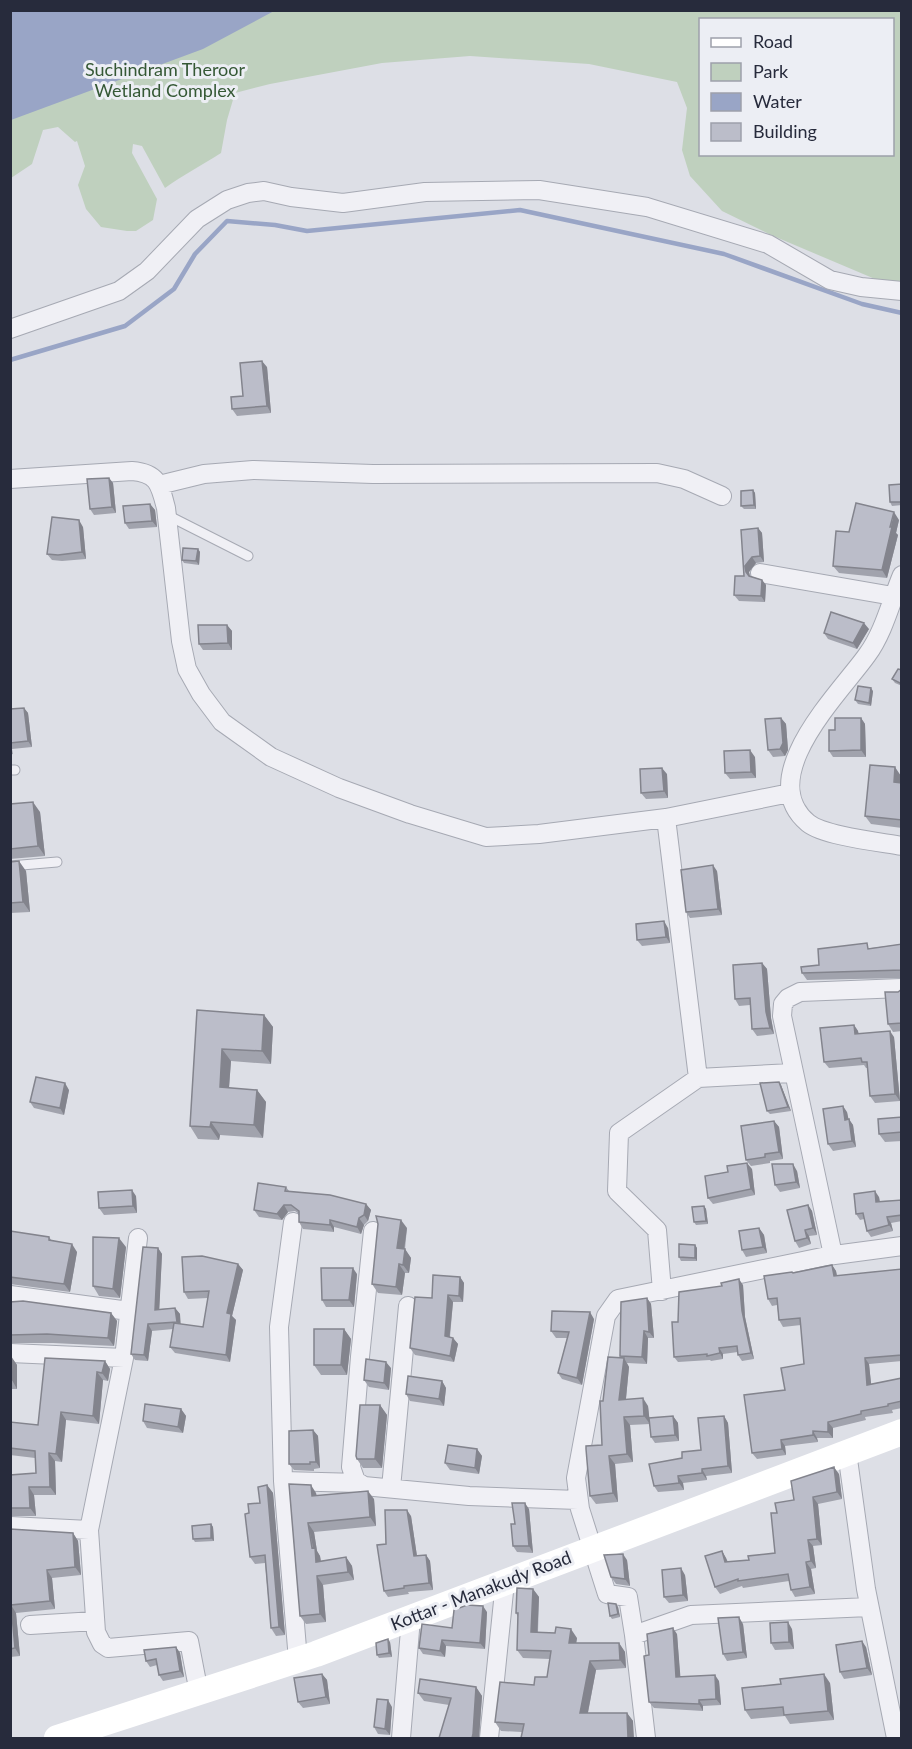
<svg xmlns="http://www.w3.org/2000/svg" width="912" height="1749" font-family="Lato,sans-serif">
<rect width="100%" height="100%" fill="#dddfe6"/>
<!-- green -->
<path fill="#bfd0be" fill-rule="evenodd" d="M11,11H901V290L771,235L722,211L690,176L682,150L687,108L677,82L589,64L470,56L382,63L270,84L235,93L227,120L221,153C202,165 183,175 165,188L142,146L133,144L132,153L157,199L153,220L136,231H127L101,227L86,209L78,185L85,166L77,141L75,142L58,127L43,130L32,164L11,178ZM700,20H892V154H700Z"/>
<!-- water -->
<path fill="#99a5c6" d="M10,11L11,10L274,11L203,49L11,120Z"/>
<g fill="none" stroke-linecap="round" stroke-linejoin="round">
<!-- stream -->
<path stroke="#99a5c6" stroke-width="4.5" d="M10,360L125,326L174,289L195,254L227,221L275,225L307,231L520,210L724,254L862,304L902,313"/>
<!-- service casing -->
<g stroke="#a6a9b3" stroke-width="11">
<path id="service" d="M167,515L248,556
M10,770H15
M10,866L57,862"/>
</g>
<!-- minor casing -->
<g stroke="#a6a9b3" stroke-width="20">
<path id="minor" d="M10,329L119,291L147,271L197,219L227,200L248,193L264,191L291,197L343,203L425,192L539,190L647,207L768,244L830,280L861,287L902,291
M10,479L132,471C158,473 160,485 166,508L181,641L187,669L201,694L222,722L271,757L339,788L410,814L486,837L539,834L666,818L790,793
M159,485L204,474L253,470L373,474L657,473L684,479L722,496
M760,573L893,596
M902,575C891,601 884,632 867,655C840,693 753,777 808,823C824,836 880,842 902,846
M666,818L698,1078
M293,1222L279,1327L283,1481L298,1660
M373,1231L360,1357L351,1467L356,1481L364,1486L469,1496L578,1500
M138,1238L124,1358L89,1530L96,1632L102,1644L108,1648L189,1641L199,1693
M833,1255L782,1016L783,1004L788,998L800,992L902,988
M662,1291L657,1230L617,1191L619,1133L698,1078L792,1073
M10,1295L129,1311
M10,1353L124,1358
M847,1452L866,1589L896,1738
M283,1481L359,1483
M391,1488L408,1306
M10,1526L89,1530
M30,1625L95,1621
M634,1635L628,1597L607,1594L580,1509L576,1478L606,1316L618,1299L827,1256L902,1246
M401,1738L411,1618
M489,1738L505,1582
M646,1738L634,1635L691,1615L869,1607"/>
</g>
<!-- service -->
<use href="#service" stroke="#f0f0f5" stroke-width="9"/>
<!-- minor -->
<use href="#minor" stroke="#f0f0f5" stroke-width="18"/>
<!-- secondary -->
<path stroke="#fff" stroke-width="26" d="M57,1738L316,1654L902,1432"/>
</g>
<!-- wall -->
<path fill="#a1a3ad" d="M267,367L271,413L237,416L232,409Z
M109,478L113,483L116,513L94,515L90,509Z
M902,484V505L892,506L890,502Z
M753,490L755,493L756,509H744L741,506Z
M150,504L155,510L157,527L129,529L125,523Z
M899,520L896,533L898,535L887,578L839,573L833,566L849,532Z
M83,527L86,559L62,561L52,560L47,554Z
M758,528L762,533L764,562L756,563L749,572L750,576L762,580L766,585L765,602L739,601L734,595L744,576Z
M198,549L200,552L199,565L184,563L182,560Z
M227,625L232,631V650H203L199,644Z
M869,629L857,649L828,639L824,633Z
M902,670V686L895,683L892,679Z
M873,691L871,706L858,704L855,700Z
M24,708L28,713L32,747L12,749L13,754L10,755V709Z
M781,718L786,724L788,750L785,756L773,757L768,750Z
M861,718L865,724L866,757H833L829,751L835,730Z
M755,757L756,778L730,779L725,773Z
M667,774L668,798L646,799L641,793Z
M901,776L902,828L871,824L865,816Z
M10,804L40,812L45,856L10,859Z
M10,862L26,871L30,912L10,913Z
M717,871L722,915L690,918L686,912Z
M668,928L670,943L642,946L637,940Z
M902,944V978L807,980L802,973L819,965L871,948Z
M762,963L767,969L771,1018L774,1034L757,1036L752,1029L750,1005L739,1006L735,999Z
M902,989V1031L893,1032L888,1024L898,992Z
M197,1010L264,1015L273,1027L271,1064L231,1061L229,1088L257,1090L266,1102L263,1138L220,1135L219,1140L198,1139L190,1126Z
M854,1025L858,1031L859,1034L894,1037L900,1101L875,1103L870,1096L868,1068H866L864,1065L829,1068L824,1062Z
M779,1082L781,1085L791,1111L770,1114L767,1111Z
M69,1090L64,1115L34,1108L30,1102Z
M847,1112L848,1119L853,1125L856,1147L833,1151L828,1144Z
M902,1117V1141L885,1142L879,1134Z
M774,1121L779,1127L783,1159L770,1161V1163L751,1166L746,1160Z
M752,1169L755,1195L713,1204L708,1198Z
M797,1171L800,1188L780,1192L775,1185Z
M286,1187L289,1191L366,1204L371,1210L368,1221L364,1225L361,1234L334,1227V1232L303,1229L299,1222V1214L295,1211L288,1212L282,1220L259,1217L254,1210Z
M136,1196L137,1213L104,1215L99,1208Z
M879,1197L880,1201L902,1200V1221L891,1223L893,1231L871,1237L867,1231L864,1219L860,1220L856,1214Z
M808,1205L812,1211L817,1235L809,1236L811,1244L799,1248L795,1241Z
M704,1206L706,1209L708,1224L696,1225L694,1222Z
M407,1228L405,1249L411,1258L409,1273H405L402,1295L378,1293L372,1284Z
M759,1228L764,1235L767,1253L746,1257L742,1250Z
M10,1231L49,1237L52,1241L77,1252L70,1292L10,1284Z
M695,1245L697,1248V1261H681L679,1257Z
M126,1247L120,1298L99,1296L93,1286Z
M158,1248L162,1254L159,1309L175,1308L180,1314V1324L203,1327L208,1298L188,1299L184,1292L238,1264L243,1270L232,1316L236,1320L230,1362L175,1353L170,1347L173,1329L152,1331L148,1361L135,1360L131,1354Z
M832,1265L836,1271L837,1276L902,1269V1361L869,1364L871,1384L902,1378V1408L892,1410L893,1413L865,1417L866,1420L833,1428V1438H817L818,1442L785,1446L786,1455L757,1459L752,1453L785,1390L804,1364L801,1325L783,1327L779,1320L777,1305L772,1306L768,1299L794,1273Z
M357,1274L354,1307H326L322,1300Z
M460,1277L464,1283L463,1302H453L450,1337L453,1338L458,1344L454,1362L415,1355L410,1348L432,1298Z
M743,1285L745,1317L754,1359L742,1361L738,1355V1352L723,1354V1359L711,1361L710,1360L678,1362L674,1357L678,1322Z
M647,1298L651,1304L654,1338H648L647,1364L627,1363L629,1367L626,1399L648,1406L650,1424L630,1425L633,1462L615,1464L618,1502L596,1504L590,1496L602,1445L603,1401L621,1358L620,1356Z
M10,1302L111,1313L117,1321L114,1346L53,1343H10Z
M594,1319L582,1385L562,1379L558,1373L567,1338H556L551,1331Z
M344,1329L351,1339L347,1375H321L314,1365Z
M10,1356L17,1365V1389H10Z
M105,1361L110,1369L108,1381L103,1380L99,1424L66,1420L62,1462L55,1461L56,1495H34L36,1516H10V1475L36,1473L35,1458L10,1455V1422L38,1425Z
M391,1368L389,1390L369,1387L364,1380Z
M442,1381L446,1388L444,1406L410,1401L406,1394Z
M380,1405L387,1415L382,1468H363L357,1459Z
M181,1409L186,1416L183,1433L147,1428L143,1421Z
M673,1416L678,1423L679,1441L655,1443L651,1437Z
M724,1416L728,1423L732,1473L706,1476L707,1480L683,1483L684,1490L658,1492L654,1486L682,1458L701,1450Z
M313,1430L318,1436L320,1468L314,1469V1471L294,1470L289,1464Z
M477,1449L482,1456L479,1474L450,1470L445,1463Z
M839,1474L842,1499L818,1504L822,1545L813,1546L816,1568L811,1569L815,1594L795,1597L791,1590L789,1581L743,1588L742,1586L720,1594L715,1587L722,1551L726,1558L728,1562L749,1560L775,1553L777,1513L794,1500Z
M289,1484L316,1493L317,1496L374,1499L376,1526L314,1532L317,1551L320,1556L321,1561L346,1557L352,1566L354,1580L323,1585L326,1622L306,1624L300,1616Z
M267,1485L273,1493L285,1635L276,1636L271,1628L265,1563L255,1564L250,1557L249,1513L260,1503Z
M529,1509L533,1553L517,1552L513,1546L515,1524Z
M411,1516L417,1556L426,1555L430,1561L433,1590L408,1592L409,1594L388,1597L384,1591L386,1544Z
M211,1524L213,1527L214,1541L195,1542L193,1539Z
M10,1529L73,1533L78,1541L81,1575L52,1578L55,1609L16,1613L20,1656L10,1657Z
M627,1560L630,1586L616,1584L611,1577Z
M685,1575L688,1601L669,1603L664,1597Z
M533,1589L539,1597L538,1632L577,1638L576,1643H619L625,1652L626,1668L596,1670L588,1713H627L633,1721L522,1732L501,1731L495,1722L534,1685L547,1677L550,1659L523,1658L517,1650L518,1617L516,1613Z
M618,1607L620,1617L612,1619L610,1616Z
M487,1612L485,1649L446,1646L445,1657L423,1654L419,1648L452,1628Z
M743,1624L747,1658L727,1661L723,1654Z
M792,1629L794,1649L775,1650L771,1643Z
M677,1634L680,1677L719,1681L721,1705L703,1706V1711L654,1708L649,1702V1655Z
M390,1642L392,1657L379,1658L377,1655Z
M176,1647L180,1653L184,1677L163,1681L159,1675L157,1665L150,1667L146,1661Z
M866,1647L872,1675L844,1679L840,1672Z
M322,1674L327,1680L330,1704L303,1708L298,1702Z
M830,1683L834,1720L790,1724L785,1716L751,1719L745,1710L781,1684Z
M476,1687L482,1696L479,1738H439L449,1705L424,1701L418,1693Z
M392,1707L390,1735L378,1734L374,1727Z"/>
<!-- shaded-wall -->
<path fill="#83848d" d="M262,361L267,367L271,413L267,406Z
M109,478L113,483L116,513L112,507Z
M753,490L755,493L756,509L754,505Z
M150,504L155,510L157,527L152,521Z
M894,512L899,520L896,533L898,535L887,578L882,570Z
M79,520L83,527L86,559L82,552Z
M758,528L762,533L764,562L760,556Z
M198,549L200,552L199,565L196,561Z
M752,557L756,563L749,572L750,577L746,572L745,566Z
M762,580L766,585L765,602L761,596Z
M864,623L869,629L857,649L853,643Z
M227,625L232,631V650L228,643Z
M871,688L873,691L871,706L869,703Z
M24,708L28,713L32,747L28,741Z
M781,718L786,724L788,750L785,756L780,749Z
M861,718L865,724L866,757L861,750Z
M750,750L755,757L756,778L751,772Z
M895,767L901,776L900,791L894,782Z
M662,768L667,774L668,798L664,791Z
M33,802L40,812L45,856L38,846Z
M19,861L26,871L30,912L23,902Z
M713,865L717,871L722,915L718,909Z
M664,921L668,928L670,943L666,937Z
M762,963L767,969L771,1018L774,1034L770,1028L766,1012Z
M264,1015L273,1027L271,1064L262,1051Z
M854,1025L858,1031L859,1041L855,1034Z
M890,1031L894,1037L900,1101L895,1094Z
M222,1049L231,1061L228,1100L220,1087Z
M779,1082L781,1085L791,1111L788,1107Z
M65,1083L69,1090L64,1115L60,1108Z
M257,1090L266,1102L263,1138L254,1125Z
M843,1106L847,1112L850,1126L845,1120Z
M849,1119L853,1125L856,1147L852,1141Z
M774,1121L779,1127L783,1159L779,1152Z
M211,1122L220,1135L219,1140L210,1127Z
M747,1163L752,1169L755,1195L751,1189Z
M793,1164L797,1171L800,1188L796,1182Z
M132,1190L136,1196L137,1213L133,1206Z
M875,1191L879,1197L880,1207L876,1202Z
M366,1204L371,1210L368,1221L364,1215Z
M284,1205L288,1212L282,1220L277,1214Z
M808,1205L812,1211L817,1235L813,1228Z
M704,1206L706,1209L708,1224L706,1221Z
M887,1217L891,1223L893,1231L889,1225Z
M359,1218L364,1225L361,1234L357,1227Z
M330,1220L334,1227V1232L330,1225Z
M401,1220L407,1228L403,1257L397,1248Z
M759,1228L764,1235L767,1253L763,1247Z
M805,1230L809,1236L811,1244L807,1238Z
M119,1238L126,1247L120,1298L113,1289Z
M72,1244L77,1252L70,1292L64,1284Z
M695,1245L697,1248V1261L695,1258Z
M158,1248L162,1254L159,1316L155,1310Z
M405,1249L411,1258L409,1273L403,1265Z
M238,1264L243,1270L232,1316L236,1320L230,1362L226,1355L227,1313Z
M399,1264L405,1273L402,1295L396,1287Z
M832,1265L836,1271L838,1282L834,1276Z
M353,1268L357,1274L354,1307L349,1300Z
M460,1277L464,1283L463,1302L459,1296Z
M739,1279L743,1285L745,1317L754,1359L751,1353L742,1311Z
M448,1295L453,1302L449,1342L445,1336Z
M647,1298L651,1304L654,1338L649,1332Z
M175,1308L180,1314L181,1328L177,1322Z
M590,1312L594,1319L582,1385L577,1378Z
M111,1313L117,1321L114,1346L108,1338Z
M148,1324L152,1331L148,1361L144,1355Z
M344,1329L351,1339L347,1375L341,1365Z
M644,1331L648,1338L647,1364L642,1357Z
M453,1338L458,1344L454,1362L450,1356Z
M719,1348L723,1354V1359L720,1353Z
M11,1356L17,1365V1389L12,1380Z
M624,1358L629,1367L625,1408L619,1400Z
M865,1358L869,1364L872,1392L867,1385Z
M105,1361L110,1369L108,1381L102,1373Z
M386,1362L391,1368L389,1390L384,1383Z
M97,1372L103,1380L99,1424L93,1416Z
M442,1381L446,1388L444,1406L439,1399Z
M643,1398L648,1406L650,1424L644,1416Z
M380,1405L387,1415L382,1468L375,1459Z
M181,1409L186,1416L183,1433L178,1427Z
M61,1412L66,1420L62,1462L56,1454Z
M673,1416L678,1423L679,1441L675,1435Z
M724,1416L728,1423L732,1473L728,1466Z
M624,1417L630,1425L633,1462L627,1454Z
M828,1422L833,1428V1438L828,1432Z
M313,1430L318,1436L320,1468L316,1462Z
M813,1431L817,1438L818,1442L813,1435Z
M781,1440L785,1446L786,1455L782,1449Z
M477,1449L482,1456L479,1474L475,1468Z
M49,1453L55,1461L56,1495L50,1487Z
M609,1456L615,1464L618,1502L613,1493Z
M834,1467L839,1474L842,1499L837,1492Z
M702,1469L706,1476L707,1480L702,1473Z
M678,1476L683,1483L684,1490L679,1483Z
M267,1485L273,1493L285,1635L279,1627Z
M311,1485L316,1493L317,1505L312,1496Z
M29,1487L34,1495L36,1516L30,1508Z
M368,1491L374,1499L376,1526L370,1517Z
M813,1497L818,1504L822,1545L817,1539Z
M525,1503L529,1509L533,1553L529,1546Z
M407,1510L411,1516L418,1563L414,1556Z
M308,1523L314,1532L317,1551L320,1556L322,1570L316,1562Z
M211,1524L213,1527L214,1541L211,1538Z
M73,1533L78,1541L81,1575L75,1567Z
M808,1540L813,1546L816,1568L811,1561Z
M722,1551L726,1558L730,1569L725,1562Z
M623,1554L627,1560L630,1586L625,1579Z
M426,1555L430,1561L433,1590L429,1583Z
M346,1557L352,1566L354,1580L348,1572Z
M806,1562L811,1569L815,1594L810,1587Z
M681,1568L685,1575L688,1601L683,1595Z
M47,1570L52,1578L55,1609L50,1601Z
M317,1576L323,1585L326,1622L320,1614Z
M533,1589L539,1597L537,1640L531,1632Z
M616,1604L618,1607L620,1617L618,1614Z
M11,1605L16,1613L20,1656L15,1648Z
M483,1606L487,1612L485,1649L480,1643Z
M739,1617L743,1624L747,1658L743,1652Z
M788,1622L792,1629L794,1649L789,1642Z
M673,1628L677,1634L681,1684L676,1677Z
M571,1629L577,1638L575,1651L569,1643Z
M388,1639L390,1642L392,1657L389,1653Z
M442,1640L446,1646L445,1657L440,1651Z
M862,1641L866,1647L872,1675L867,1668Z
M619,1643L625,1652L626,1668L620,1660Z
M176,1647L180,1653L184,1677L180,1671Z
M590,1661L596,1670L586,1722L580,1713Z
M322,1674L327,1680L330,1704L326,1697Z
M824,1674L830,1683L834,1720L828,1711Z
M715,1675L719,1681L721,1705L716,1699Z
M476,1687L482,1696L479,1738H472Z
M388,1700L392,1707L390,1735L385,1729Z
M699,1700L703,1706V1711L699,1704Z
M627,1713L633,1721L634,1738H628Z"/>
<!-- building -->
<path fill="#bbbdc9" stroke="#83848d" stroke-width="1.5" d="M262,361L267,406L232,409L231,397L243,396L240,363Z
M109,478L112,507L90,509L87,479Z
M902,484V502H890L889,485Z
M753,490L754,505L741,506V491Z
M856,503L894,512L890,527H892L882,570L833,566L836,531L849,532Z
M150,504L152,521L125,523L123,506Z
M52,517L79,520L82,552L58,555L47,554Z
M758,528L760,556L752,557L745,566L746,572L749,576L762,580L761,596L734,595L735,576H744L741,530Z
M183,548L198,549L196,561L182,560Z
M831,612L864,623L853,643L824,633Z
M198,625H227L228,643L199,644Z
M898,669L902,670V684L892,679Z
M858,686L871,688L869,703L855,700Z
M24,708L28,741L10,743V709Z
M781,718L783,743L780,749L768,750L765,719Z
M835,718H861V750L829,751V730H835Z
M750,750L751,772L725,773L724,751Z
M870,765L895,767L894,782L902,783V820L865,816Z
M662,768L664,791L641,793L640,769Z
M33,802L38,846L10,849V804Z
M19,861L23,902L10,903V862Z
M713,865L718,909L686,912L681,870Z
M664,921L666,937L637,940L636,924Z
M867,943L868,949L902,944V970L802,973L801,967L819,965L818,949Z
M762,963L766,1012L770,1028L752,1029L750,998L735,999L733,965Z
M902,989V1023L888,1024L885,992H898Z
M197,1010L264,1015L262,1051L222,1049L220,1087L257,1090L254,1125L211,1122L210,1127L190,1126Z
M854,1025L855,1034L890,1031L895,1094L870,1096L867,1062H862L861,1058L824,1062L820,1028Z
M36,1077L65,1083L60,1108L30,1102Z
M779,1082L788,1107L767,1111L760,1083Z
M843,1106L845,1120L849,1119L852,1141L828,1144L823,1109Z
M902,1117V1132L879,1134L878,1119Z
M774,1121L779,1152L765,1154V1157L746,1160L741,1126Z
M747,1163L751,1189L708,1198L705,1176L728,1172L727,1166Z
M772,1164H793L796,1182L775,1185Z
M258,1183L286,1187L285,1191L330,1195L366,1204L364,1215L359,1218L357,1227L330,1220V1225L299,1222V1211L291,1205H284L277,1214L254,1210Z
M132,1190L133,1206L99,1208L98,1192Z
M875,1191L876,1202L902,1200V1215L887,1217L889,1225L867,1231L863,1213L856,1214L854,1194Z
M808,1205L813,1228L805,1230L807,1238L795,1241L787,1210Z
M704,1206L706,1221L694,1222L692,1207Z
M376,1216L401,1220L397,1248L405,1249L403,1265L399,1264L396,1287L372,1284L378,1224Z
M759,1228L763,1247L742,1250L739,1231Z
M10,1231L49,1237V1240L72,1244L64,1284L10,1277Z
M93,1237L119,1238L113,1289L93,1286Z
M679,1244L695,1245V1258L679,1257Z
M143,1247L158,1248L155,1310L175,1308L177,1322L148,1324L144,1355L131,1354Z
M202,1256L238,1264L227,1313L231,1314L226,1355L170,1347L174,1323L203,1327L209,1291L184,1292L182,1257Z
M832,1265L834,1276L902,1269V1355L865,1358L867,1385L902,1378V1401L888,1404V1406L861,1411V1414L828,1422V1432L813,1431V1435L781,1440L782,1449L752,1453L744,1395L785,1390L781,1368L804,1364L800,1318L779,1320L777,1298L768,1299L764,1276L792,1272L793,1273Z
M321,1268H353L349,1300H322Z
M433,1275L460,1277L459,1296L448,1295L445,1336L453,1338L450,1356L410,1348L415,1297L432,1298Z
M739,1279L742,1311L751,1353L738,1355L737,1346L719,1348L720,1353L707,1356V1354L674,1357L672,1322H678L679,1292L722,1286L721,1283Z
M647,1298L649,1332L644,1331L642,1357L620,1356L621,1302Z
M23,1301L111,1313L108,1338L47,1334L10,1335V1302Z
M552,1311L590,1312L577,1378L558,1373L569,1332L551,1331Z
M314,1329H344L341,1365H314Z
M10,1356H11L12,1380H10Z
M608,1357L624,1358L619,1400L643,1398L644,1416L624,1417L627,1454L609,1456L613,1493L590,1496L586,1449V1446L602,1445L600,1401H603Z
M45,1358L105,1361L102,1373L97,1372L93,1416L61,1412L56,1454L49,1453L50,1487H29L30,1508H10V1475L36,1473L35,1451L10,1448V1422L38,1425Z
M366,1359L386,1362L384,1383L364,1380Z
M408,1376L442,1381L439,1399L406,1394Z
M145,1404L181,1409L178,1427L143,1421Z
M360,1405H380L375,1459H357L356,1456Z
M673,1416L675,1435L651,1437L649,1418Z
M724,1416L728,1466L702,1469V1473L678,1476L679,1483L654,1486L649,1464L682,1458V1452L701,1450L698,1418Z
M313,1430L316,1462H310V1464H289V1431Z
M448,1445L477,1449L475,1468L445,1463Z
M834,1467L837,1492L813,1497L817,1539L808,1540L811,1561L806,1562L810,1587L791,1590L788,1574L738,1581V1579L715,1587L705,1556L722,1551L725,1562L749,1560L748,1556L775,1553L771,1513H777L775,1503L794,1500L791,1481Z
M289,1484L311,1485L312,1496L368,1491L370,1517L308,1523L312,1548L315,1547L316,1562L346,1557L348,1572L317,1576L320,1614L300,1616Z
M267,1485L279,1627L271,1628L265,1555L250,1557L245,1514L249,1513L248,1504L260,1503L258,1487Z
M512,1503H525L529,1546H513L511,1524H515Z
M385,1510H407L414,1556L426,1555L429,1583L404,1586V1588L384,1591L377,1545L386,1544Z
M211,1524V1538L193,1539L192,1526Z
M10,1529L73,1533L75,1567L47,1570L50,1601L11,1605L15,1648L10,1649Z
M623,1554L625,1579L611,1577L604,1555Z
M681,1568L683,1595L664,1597L662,1570Z
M517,1588L533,1589L531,1632L555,1633L556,1627L571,1629L569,1643H619L620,1660L590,1661L580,1713H627L628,1738H521L524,1724L495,1722L500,1682L534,1685L535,1677H547L551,1651L517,1650L518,1613H516Z
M608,1603L616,1604L618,1614L610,1616Z
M467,1605L483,1606L480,1643L442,1640L440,1651L419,1648L422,1624L452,1628L454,1610Z
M739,1617L743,1652L723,1654L718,1618Z
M788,1622L789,1642L771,1643L770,1623Z
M673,1628L676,1677L715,1675L716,1699L699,1700V1704L649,1702L644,1656L649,1655L647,1634Z
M388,1639L389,1653L377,1655L376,1643Z
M862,1641L867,1668L840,1672L836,1645Z
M176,1647L180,1671L159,1675L156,1659L146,1661L144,1650Z
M322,1674L326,1697L298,1702L294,1678Z
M824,1674L828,1711L784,1715L783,1707L745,1710L742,1688L781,1684L780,1679Z
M420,1679L476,1687L473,1734L472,1738H439L451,1698L418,1693Z
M377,1699L388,1700L385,1729L374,1727Z"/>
<g text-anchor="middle" stroke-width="6" stroke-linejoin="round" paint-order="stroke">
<!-- park labels -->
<g font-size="18" fill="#355835" stroke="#eceef4">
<text x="165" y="76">Suchindram Theroor<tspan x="165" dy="21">Wetland Complex</tspan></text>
</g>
<!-- street labels -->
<g font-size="18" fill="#272b3c" stroke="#eceef4">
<text transform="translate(481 1591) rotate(-21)" y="6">Kottar - Manakudy Road</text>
</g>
</g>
<!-- border -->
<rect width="912" height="1749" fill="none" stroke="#272b3c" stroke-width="24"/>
<!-- legend -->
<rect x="699" y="18" width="195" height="138" fill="#eceef4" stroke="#9da0aa" stroke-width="1.5"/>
<rect x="711" y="38" width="30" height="9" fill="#ffffff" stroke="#9da0aa" stroke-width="1.5"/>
<text x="753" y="48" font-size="18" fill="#272b3c">Road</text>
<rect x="711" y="63" width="30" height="18" fill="#bfd0be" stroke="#9da0aa" stroke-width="1.5"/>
<text x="753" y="78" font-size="18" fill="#272b3c">Park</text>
<rect x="711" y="93" width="30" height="18" fill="#99a5c6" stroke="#9da0aa" stroke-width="1.5"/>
<text x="753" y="108" font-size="18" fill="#272b3c">Water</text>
<rect x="711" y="123" width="30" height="18" fill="#bbbdc9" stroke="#9da0aa" stroke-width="1.5"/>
<text x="753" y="138" font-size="18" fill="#272b3c">Building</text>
</svg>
